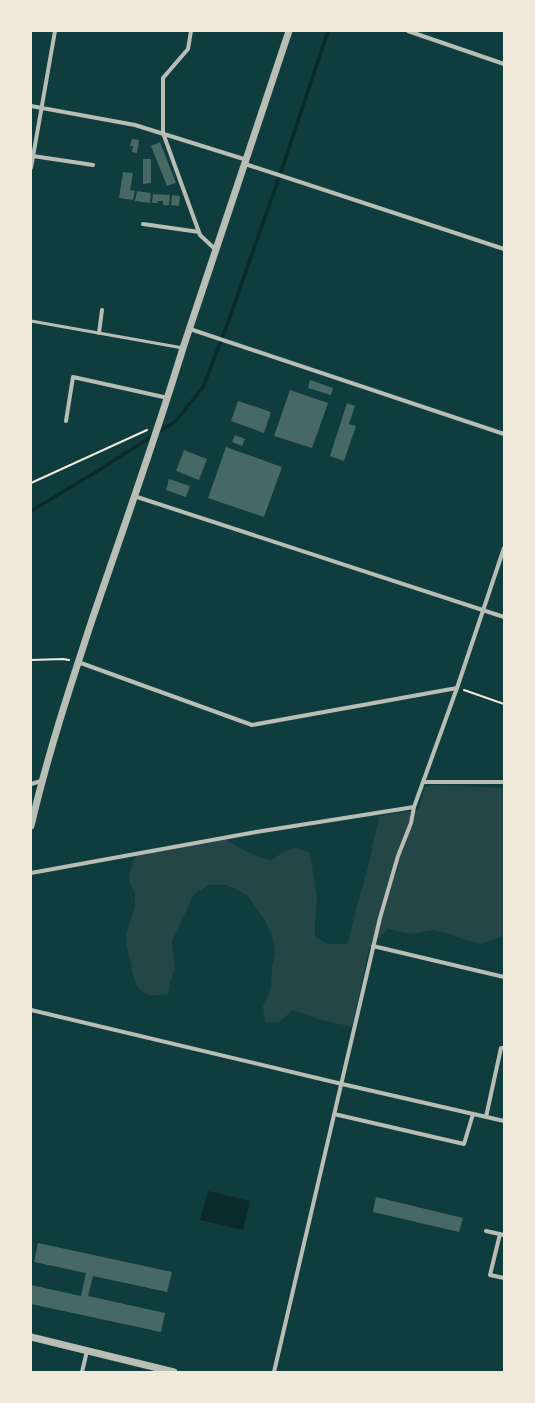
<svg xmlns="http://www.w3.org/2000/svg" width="535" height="1403" font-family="Georgia,serif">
<rect width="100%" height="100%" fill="#0f3d3e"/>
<!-- green -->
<path fill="#244646" d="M435,785L504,788V936L491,940L482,944L465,940L449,934L434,930L411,934L388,929L369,948L352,1027L318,1019L293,1010L279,1022H265L263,1006L271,989L272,968L275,953L273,938L265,921L247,895L227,885H209L194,894L172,941L175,970L170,981L168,994C137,1000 135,986 130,960C129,953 126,946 126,939C127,926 134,915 135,903C136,890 134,894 130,883C127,874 134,862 137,853L223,838C239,847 253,857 272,860L283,852L296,847L310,853L317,899L315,921V937L328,944H348L355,913L369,864L373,843L377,828L379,816L418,810L425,787Z"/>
<!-- water -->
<path fill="#0a2a2b" d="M208,1191L250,1201L243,1230L200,1220Z"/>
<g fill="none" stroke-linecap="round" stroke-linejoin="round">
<!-- stream -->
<path stroke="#0a2a2b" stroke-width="3.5" d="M31,511L99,470L176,421L203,387L226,328L284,163L328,31"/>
</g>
<!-- building -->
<path fill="#486865" d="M132,139L139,140L137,153L132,152L133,146H130Z
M160,142L176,183L167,186L151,146Z
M143,159H151V183L143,184Z
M123,172L133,173L130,190L135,191L133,200L119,198Z
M137,191L151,193L150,203L135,201Z
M153,194L170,195L169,205H163V201H158L157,203H152Z
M172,195L180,196L179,206L171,205Z
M310,380L333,388L331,395L308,388Z
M290,390L328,403L312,448L274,436Z
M238,401L271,412L264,433L231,421Z
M347,403L355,406L349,424L356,426L344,461L330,456Z
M235,435L245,439L242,446L232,442Z
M226,447L282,467L264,517L208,498Z
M184,450L207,459L199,480L176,471Z
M169,479L190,486L186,497L166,490Z
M376,1197L463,1218L459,1232L373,1212Z
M38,1243L172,1272L167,1292L93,1276L88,1296L165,1313L161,1332L31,1304V1285L81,1296L86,1273L34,1262Z"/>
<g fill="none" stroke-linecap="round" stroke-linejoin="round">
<!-- path -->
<path stroke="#f1e9da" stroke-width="2" d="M31,483L147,430
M31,660L63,659L69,660
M464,690L504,704"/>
<!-- service -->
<path stroke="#b8beb3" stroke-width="3" d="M31,321L183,348"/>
<!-- minor -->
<path stroke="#b8beb3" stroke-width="4" d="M191,31L188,49L163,78V133L200,235L216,250
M408,31L504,64
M31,106L135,125L247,160
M33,156L93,165
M245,164L504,249
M31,168L55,31
M143,224L199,232
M190,329L504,434
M99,333L102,310
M66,421L73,377L168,398
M134,496L504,617
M78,662L252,725L457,688
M424,782H504
M31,784L41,781
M31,873L256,832L414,807
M373,946L504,977
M31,1010L342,1084L504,1121
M334,1114L464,1144L473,1114
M486,1117L501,1048H504
M486,1231L504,1235
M500,1234L490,1275L504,1278
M82,1372L87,1351
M274,1372L380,918L398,856L411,823L414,807L457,688L504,548"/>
<!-- tertiary -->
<path stroke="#b8beb3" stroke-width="7" d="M31,826C47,757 69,690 91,623C122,532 155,440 183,348L289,31
M31,1337L174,1372"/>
</g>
<!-- border -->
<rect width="535" height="1403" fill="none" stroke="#f1e9da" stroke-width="64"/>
</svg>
